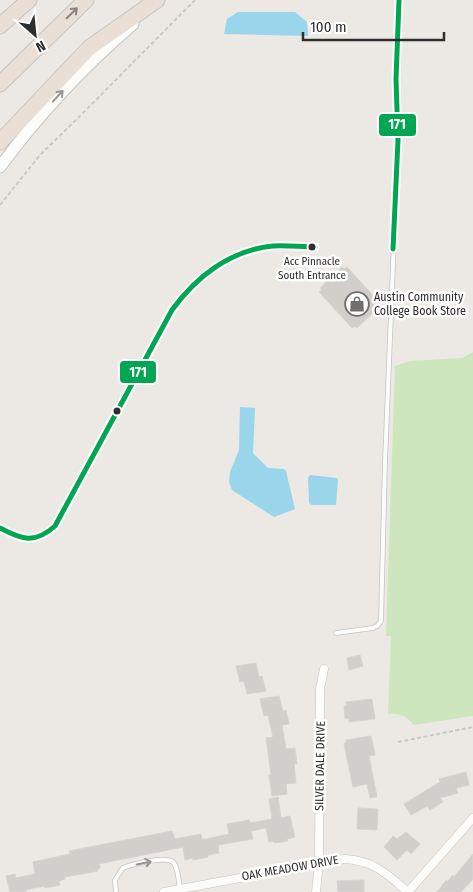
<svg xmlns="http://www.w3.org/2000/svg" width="473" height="892" font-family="'Fira Sans Condensed',sans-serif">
<rect width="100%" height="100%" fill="#ece8e4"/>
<!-- green -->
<path fill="#cee6be" d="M473,352V716L414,725C406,716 401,713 388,714L391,636H386L395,366L410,361L463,358Z"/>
<!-- water -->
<path fill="#99d6ec" d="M238,12H295L307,22L308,36L224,34L227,19Z
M240,407L255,408L253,453L268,468L284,469L286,471L295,509L274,517L232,490L229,482L230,472L239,450Z
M310,475L337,478L338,480L336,505H312L309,503L308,478Z"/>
<!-- building -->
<path fill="#d1cecb" stroke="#d7d4d0" d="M342,267L344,269L347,267L379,302L377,304L379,307L357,328L355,326L352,328L319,292L322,290L320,288Z
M360,655L363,666L349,670L347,658Z
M256,663L259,677L262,676L266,691L247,694L244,681L240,682L236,666Z
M279,696L283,711L286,710L289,724L282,725L286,749L295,748L297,764H294L296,783L286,784L287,794L272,796L269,775H271L266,738L273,737L268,715L264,716L260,699Z
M372,699L375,719L349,722V719L345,718L344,707L347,705L346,702Z
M371,736L375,755L369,756L377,797L370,798L367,784L353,787L344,744L346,742V740Z
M466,772L469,785L456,788L458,793L440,798L443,802L430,810L427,806L411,815L404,804L440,782L439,779Z
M278,797L281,818L290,816L295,837L287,839L288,841L274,843V841L269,842L266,828L251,831L253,839L218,845L219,853L208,855V857L193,860V858L185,860L183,847L99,864L100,868L97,869L98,871L65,877V879L59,881L60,885L45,888L44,886L26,890V892H10L6,876L15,874L16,878L35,874L33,862L70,854L69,851L172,831L175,839L201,834L202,840L229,834L227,824L249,820L250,823L272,819L269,799Z
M358,808L378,809L377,830L357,829Z
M406,832L420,844L411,854L407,850L397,860L384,847L393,836L397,839Z
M473,854V879L461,892H437L446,880L447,882L453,875L454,877Z
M364,880V892H338L337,881Z"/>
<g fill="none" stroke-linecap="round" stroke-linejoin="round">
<!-- service casing -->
<g stroke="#c5c4c5" stroke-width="5.5">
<path id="service" d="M0,528C22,540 36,546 55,526L172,310C193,278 226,254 265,247C281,244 298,247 315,247
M336,633L373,628L377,626L381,621L385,462L398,140L396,79L399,0
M116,892L115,880L123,868C132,864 166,856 173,862C178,867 179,882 180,889"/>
</g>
<!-- minor casing -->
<g stroke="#c5c4c5" stroke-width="9">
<path id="minor" d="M164,892L344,859C373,860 387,874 408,892
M316,892L319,863L320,689L324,669
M408,892L473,818"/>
</g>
<!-- secondary casing -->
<g stroke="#c5c4c5" stroke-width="13">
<path id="secondary" d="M0,167C39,114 83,67 133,24"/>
</g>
<!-- motorway casing -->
<g stroke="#c6c5c4" stroke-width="17">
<path id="motorway" d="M0,26L29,0
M0,84L86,0
M0,142L89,48L157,0"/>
</g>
<!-- path -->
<path stroke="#c9c9c8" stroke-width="2" stroke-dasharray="4 2.5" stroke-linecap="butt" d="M0,205L40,155L82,114L195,0
M398,742L473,727"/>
<!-- service -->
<use href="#service" stroke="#fcfcfb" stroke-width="4"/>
<!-- minor -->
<use href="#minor" stroke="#fcfcfb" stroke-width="8"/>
<!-- secondary -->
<use href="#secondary" stroke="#fcfcfb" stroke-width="11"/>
<!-- motorway -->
<use href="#motorway" stroke="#eadfd6" stroke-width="15"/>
<!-- bus-1 casing -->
<g stroke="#fff" stroke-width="9">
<path id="bus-1" d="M393,249L398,140L396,79L399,0
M0,528C22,540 35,544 55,526L172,310C196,277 230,250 273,246C287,245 301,247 315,247"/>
</g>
<!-- bus-1 -->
<use href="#bus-1" stroke="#00a651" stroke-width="5"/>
</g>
<!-- one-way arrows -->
<defs><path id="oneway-shaft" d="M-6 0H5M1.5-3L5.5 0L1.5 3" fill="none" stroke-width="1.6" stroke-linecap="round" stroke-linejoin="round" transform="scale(1.25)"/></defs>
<use stroke="#8c8682" href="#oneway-shaft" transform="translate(72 13) rotate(-44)"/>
<g stroke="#959594">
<use href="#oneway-shaft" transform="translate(58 96) rotate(-47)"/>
<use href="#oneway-shaft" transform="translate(144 863) rotate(-12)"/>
</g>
<!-- icons -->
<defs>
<g id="shop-ring" transform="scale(1.25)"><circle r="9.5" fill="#fff" stroke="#706f6e" stroke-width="1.5"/><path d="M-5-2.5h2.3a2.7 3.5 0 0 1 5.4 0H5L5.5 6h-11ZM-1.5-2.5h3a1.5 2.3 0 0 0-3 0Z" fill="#706f6e"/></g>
</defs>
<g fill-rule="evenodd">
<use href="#shop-ring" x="357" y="304"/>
</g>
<!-- markers -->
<g fill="#2e2e2e" stroke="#fff" stroke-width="2">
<circle cx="312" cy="247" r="4.5"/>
<circle cx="117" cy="411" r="4.5"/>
</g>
<g text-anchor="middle" stroke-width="5" stroke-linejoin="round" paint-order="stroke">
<!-- bus labels -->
<g font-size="11" fill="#2e2e2e" stroke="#fff">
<text x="312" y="265">Acc Pinnacle<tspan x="312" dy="14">South Entrance</tspan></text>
</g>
<!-- poi labels -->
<g font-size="12" fill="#2e2e2e" stroke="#fff" text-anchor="start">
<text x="374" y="301">Austin Community<tspan x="374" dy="14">College Book Store</tspan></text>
</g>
<!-- street labels -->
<g font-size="12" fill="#2e2e2e" stroke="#fff">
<text transform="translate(320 766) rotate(-89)" y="4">SILVER DALE DRIVE</text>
<text transform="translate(290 868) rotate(-10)" y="4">OAK MEADOW DRIVE</text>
</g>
</g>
<g stroke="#fff" stroke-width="2">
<rect x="378" y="113" width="39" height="24" rx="5" fill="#00a651"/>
<rect x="119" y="360" width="38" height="24" rx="5" fill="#00a651"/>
</g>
<g font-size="14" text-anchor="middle" font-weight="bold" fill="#fff">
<text x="397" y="129">171</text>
<text x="138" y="377">171</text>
</g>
<!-- north arrow -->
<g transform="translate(35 35) rotate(153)" stroke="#ffffff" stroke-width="4" paint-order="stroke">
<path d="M0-4L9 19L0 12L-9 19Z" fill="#2e2e2e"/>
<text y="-8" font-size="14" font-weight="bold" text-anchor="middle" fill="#2e2e2e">N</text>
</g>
<!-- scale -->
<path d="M303 32v8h141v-8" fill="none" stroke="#2e2e2e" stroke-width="2.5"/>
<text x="310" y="32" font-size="15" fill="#2e2e2e" stroke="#ffffff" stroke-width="4" paint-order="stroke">100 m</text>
</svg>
